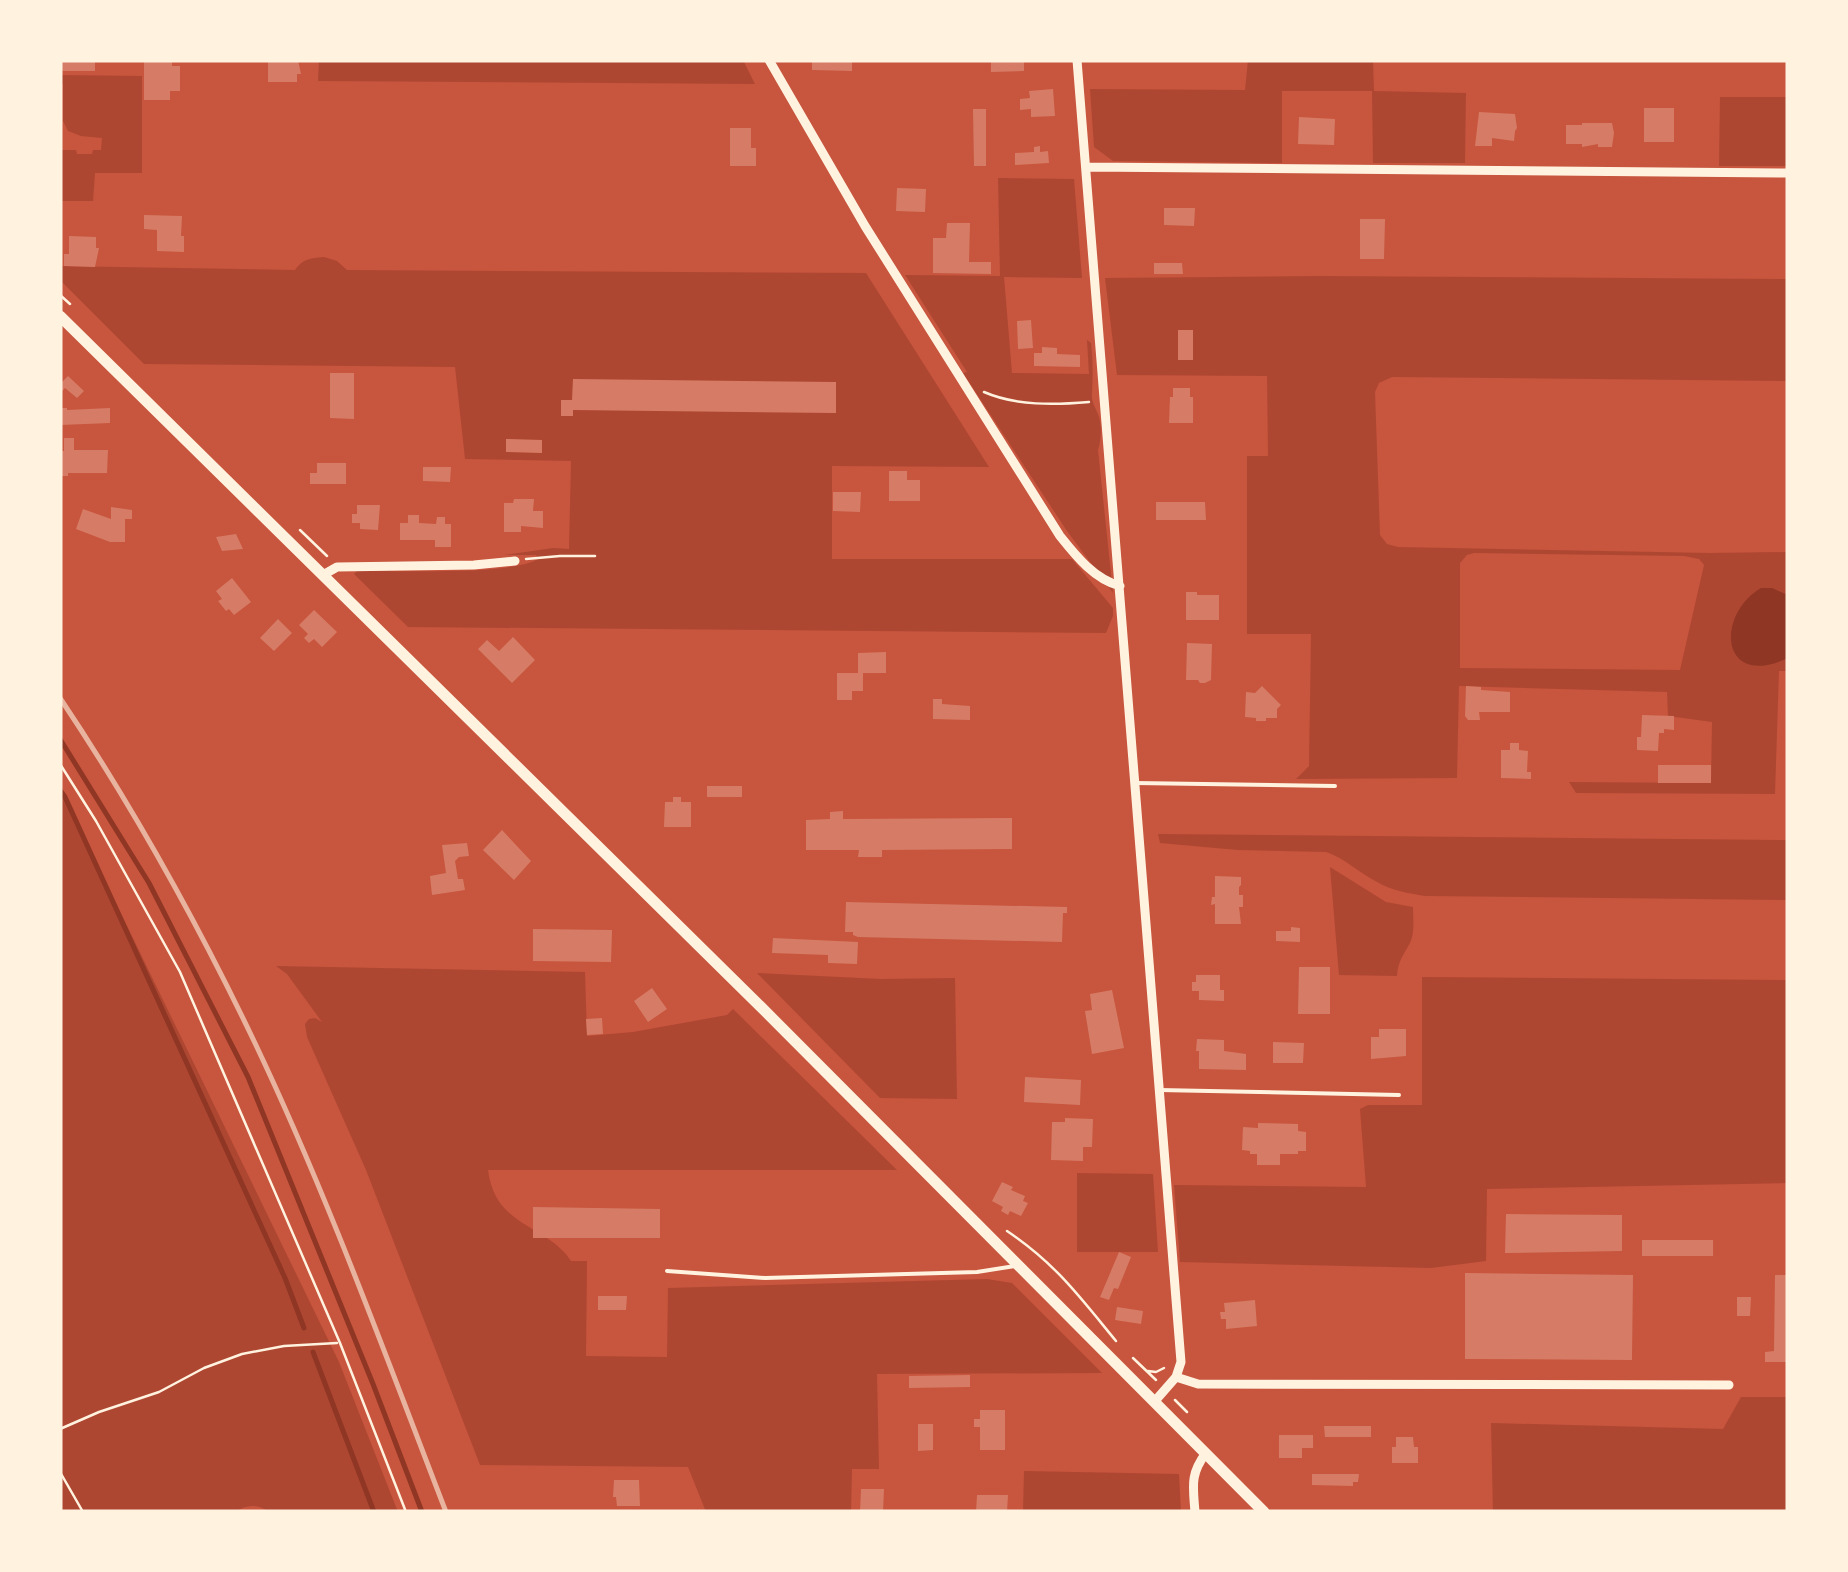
<svg xmlns="http://www.w3.org/2000/svg" width="1848" height="1572" font-family="'Open Sans',sans-serif">
<rect width="100%" height="100%" fill="#c8553d"/>
<!-- green -->
<path fill="#ae4732" fill-rule="evenodd" d="M319,60H743L755,84L318,81Z
M1248,60H1373L1374,91L1466,93L1465,163H1373L1372,91H1282V163L1113,161L1094,147L1090,89L1245,90Z
M60,75L142,76V173H95L93,201H60V150H76L77,154H92L93,150H101L102,138L81,136L68,131L63,121V84L60,83Z
M1720,97H1788V166H1719Z
M998,178L1074,179L1082,278L1004,277L1012,373L1089,374L1087,340L1091,343C1093,361 1093,376 1092,393C1091,403 1096,408 1099,417C1102,427 1101,441 1098,450L1113,593L1067,531L963,373L967,372L905,275L1000,276Z
M324,257L337,261L347,270L866,273L989,467L832,466V559H1072L1113,608V616L1106,633L408,627L354,574L357,571C395,570 510,576 538,559L536,555H504L553,548L569,549L571,461L465,459L455,367L144,364L60,280V266L295,270C303,259 310,258 324,257Z
M1318,276L1788,279V381L1392,377L1379,383L1375,392L1380,535L1387,544L1398,547L1710,553L1788,552V671H1779L1775,794L1576,793L1569,782L1711,783L1712,722L1668,716L1667,692L1459,686L1457,778L1296,779L1309,766L1311,634H1247V456H1268L1267,376L1117,375L1105,278ZM1474,553L1684,556L1699,559L1704,565L1680,670L1460,668V563L1467,555Z
M60,788L339,1362L398,1512H269C258,1504 247,1504 235,1512H60Z
M1158,834L1788,840V900L1425,896C1408,893 1392,891 1377,882C1359,873 1345,858 1326,852L1238,850L1160,843Z
M1330,867L1386,902L1413,907C1413,918 1415,933 1410,943C1403,956 1398,961 1397,976L1339,975Z
M276,966L585,972L587,1036L633,1032L727,1015L733,1009L897,1170H488C495,1228 547,1224 571,1261H587L586,1356L667,1357L668,1288L987,1279L1012,1283L1102,1373L877,1374L879,1469H852L851,1512H706L688,1467L480,1465L366,1170L307,1037L305,1024L309,1019L315,1018L322,1022L287,974Z
M757,973L881,979L955,978L957,1099L880,1098Z
M1422,977L1788,980V1183L1487,1189L1486,1261L1431,1268L1180,1262L1174,1185L1366,1187L1360,1109L1368,1105H1422Z
M1077,1173L1153,1174L1158,1252H1077Z
M1741,1397H1788V1512H1493L1491,1423L1723,1429Z
M1024,1471L1179,1474L1181,1512H1023Z"/>
<!-- water -->
<path fill="#8f3625" d="M1761,588H1772L1788,595V658C1720,690 1715,615 1761,588Z"/>
<g fill="none" stroke-linecap="round" stroke-linejoin="round">
<!-- stream -->
<path stroke="#8f3625" stroke-width="5" d="M60,739L149,883L248,1077L373,1384L422,1512
M60,790L65,797L285,1278L304,1328
M313,1352L374,1512"/>
</g>
<!-- building -->
<path fill="#d67c66" d="M60,60H95V71H63L60,69Z
M144,60H172V66H180V91H170V100H144Z
M268,60H298L301,74H297V82H268Z
M812,60H852V71L812,70Z
M991,60H1024V71L991,72Z
M1053,89L1055,116L1031,117V109L1020,110V99L1030,98L1029,91Z
M1644,108H1674V142H1644Z
M973,109H986V166H974Z
M1479,112L1515,114L1517,128L1515,131L1514,141L1492,138V146H1475Z
M1299,117L1335,119L1334,145L1298,144Z
M1582,123H1612L1614,133L1612,147H1598V144L1582,147V144H1566V125H1582Z
M730,128H751V148H756V166H730Z
M1040,146V152L1048,151L1049,163L1015,165V153L1034,152V147Z
M897,188L926,189L925,212L896,211Z
M1164,208H1195L1194,226L1164,225Z
M144,215L182,216L181,236H184V252L157,251V230L144,229Z
M1360,219H1385L1384,259H1360Z
M947,223H970L969,262H991V274L933,273V238H946Z
M69,236L96,237V248H99L95,267L64,266V254H69Z
M1154,263H1182L1183,274H1154Z
M1031,320L1033,348L1018,349L1017,321Z
M1178,330H1193V360H1178Z
M1042,347L1057,348V354L1080,355V367L1034,366V353H1042Z
M330,373H354V419L330,418Z
M68,376L84,391L77,398L65,388L60,393V384Z
M573,379L836,382V413L573,410V416H561V400H572Z
M1173,388H1190V397H1193V423H1169L1170,397H1173Z
M60,408H67V410L110,408V423L60,425Z
M64,438H74V450H108L107,473H68V476H60V451H64Z
M506,439L542,440V453L506,452Z
M317,463H346V484H310V473H317Z
M423,467H451L450,482L423,481Z
M889,471H907V480H920V501H889Z
M833,492H861L860,512L833,511Z
M514,499H534L533,511H543V528L521,526V532H504V503H513Z
M1156,502H1205L1206,520H1156Z
M357,505H380L378,530L360,529V523H352V514H357Z
M111,507L132,510V519H125V542H110L76,529L83,509L111,519Z
M408,515H419V523L436,524L437,517H445V524H451V547H435V540H400V523H408Z
M236,534L243,549L222,551L216,537Z
M232,578L251,602L234,615L229,609L226,611L218,601L222,599L216,591Z
M1186,592H1197V595H1219V620H1186Z
M314,610L337,632L322,647L314,639L309,643L304,638L308,634L299,625Z
M278,619L292,633L274,651L260,638Z
M513,637L535,660L512,683L478,649L487,640L499,651Z
M1187,643L1212,644L1211,680L1205,683H1200L1198,680H1186Z
M886,652V673H863V691H852V700H837V673H858V653Z
M1262,686L1281,705L1277,709V718H1266V721H1256V718L1245,717L1246,692L1255,693Z
M1466,686L1481,687V690L1510,692V712H1479L1480,720H1468L1465,716Z
M933,699H942V704L970,706V720L933,719Z
M1642,715L1674,716V730L1664,729V733H1659L1658,751L1637,750V737H1641Z
M1510,743H1519V750L1528,751L1527,772H1531V779L1501,778V750H1510Z
M1658,765H1711V783H1658Z
M707,786H742V797H707Z
M673,797H681V802H691V827H664L665,802H673Z
M843,811V819L1012,818V849L882,850V857H858L859,850H806V820L830,819V812Z
M502,830L531,861L514,880L483,850Z
M467,843L469,856L459,857L455,861L458,879H463L465,890L432,895L430,876L446,873L442,845Z
M1215,876L1241,877V885L1239,887V895H1243V907H1239L1241,924H1215V904L1211,905L1212,897H1215Z
M846,902L1067,907V913H1063L1062,942L858,937L853,935V932H845Z
M1291,927L1300,928V942L1276,941V931H1291Z
M533,929L612,930L611,962L533,961Z
M773,938L858,942L857,964L828,963V955L772,953Z
M1299,967H1330V1014H1298Z
M1196,975H1220V990H1224V1001L1199,1000V991H1192V982H1196Z
M652,988L667,1009L648,1022L634,1001Z
M1112,990L1124,1048L1092,1054L1085,1011L1092,1010L1090,994Z
M602,1018L603,1034L587,1035L586,1019Z
M1379,1029H1406V1056L1371,1059V1037H1379Z
M1197,1039L1224,1040V1051L1246,1054V1070L1199,1069V1051H1196Z
M1273,1042L1304,1043L1303,1063H1273Z
M1025,1077L1081,1080L1080,1105L1024,1102Z
M1065,1118L1093,1119L1092,1147H1083V1161L1051,1160L1052,1122H1065Z
M1258,1123L1298,1124V1131L1306,1132V1151H1298V1154H1280V1165H1257V1154H1250V1151L1242,1150L1243,1127L1258,1128Z
M1002,1182L1013,1187L1011,1190L1025,1196L1023,1201L1028,1203L1021,1216L1010,1211L1008,1215L1001,1211L1003,1207L992,1201Z
M533,1207L660,1209V1238H533Z
M1506,1214L1622,1215V1251L1505,1253Z
M1642,1240H1713V1256H1642Z
M1119,1252L1131,1257L1118,1289L1114,1288L1109,1300L1100,1297Z
M1465,1273L1633,1275L1632,1360L1465,1359Z
M1775,1275H1788V1362H1765V1352L1774,1351Z
M598,1296H627L626,1310H598Z
M1737,1297H1751L1750,1316H1737Z
M1255,1300L1257,1326L1226,1329V1319H1221L1220,1312H1225L1224,1303Z
M1117,1307L1143,1311L1141,1324L1115,1320Z
M970,1375V1387L909,1388V1376Z
M980,1410H1005V1450H980V1427H974V1419H980Z
M918,1424H933V1450L918,1451Z
M1324,1426H1371V1437H1325Z
M1279,1435H1313V1448H1302V1458H1279Z
M1396,1437H1413L1414,1447H1418V1463H1392V1447H1396Z
M1312,1474H1359L1358,1482H1353V1486L1312,1485Z
M614,1480H639L640,1506H617L616,1497H613Z
M861,1489H884L883,1512H860Z
M977,1495H1008L1007,1512H976Z"/>
<g fill="none" stroke-linecap="round" stroke-linejoin="round">
<!-- path -->
<path stroke="#fff3e0" stroke-width="2.5" d="M60,295L70,304
M984,392C1016,406 1055,405 1089,402
M300,530L327,556
M526,559L560,556H595
M60,764L96,821L180,972L340,1343L406,1512
M1007,1231C1056,1264 1079,1296 1116,1341
M1133,1358L1156,1380
M1148,1371L1156,1372L1164,1368
M1175,1400L1187,1412
M60,1429L99,1412L159,1392L204,1368L242,1354L284,1346L337,1343
M60,1472L83,1512"/>
<!-- service -->
<path stroke="#fff3e0" stroke-width="4" d="M1135,783L1335,786
M1159,1090L1399,1095
M667,1271L765,1278L977,1272L1015,1266"/>
<!-- minor -->
<path stroke="#fff3e0" stroke-width="9" d="M769,60L865,226L1060,536C1076,556 1094,579 1120,586
M1077,60L1181,1362L1176,1377L1155,1401
M1086,167L1788,173
M323,575L337,567L474,565L515,561
M1176,1377L1198,1384L1729,1385
M1195,1512C1193,1486 1190,1474 1206,1453"/>
<!-- secondary -->
<path stroke="#fff3e0" stroke-width="11" d="M60,316L761,1007L1264,1512"/>
<!-- rail -->
<path stroke="#e9b49f" stroke-width="5" d="M60,698C133,807 197,922 254,1041C327,1194 385,1354 446,1512"/>
</g>
<!-- border -->
<rect width="1848" height="1572" fill="none" stroke="#fff3e0" stroke-width="125"/>
</svg>
